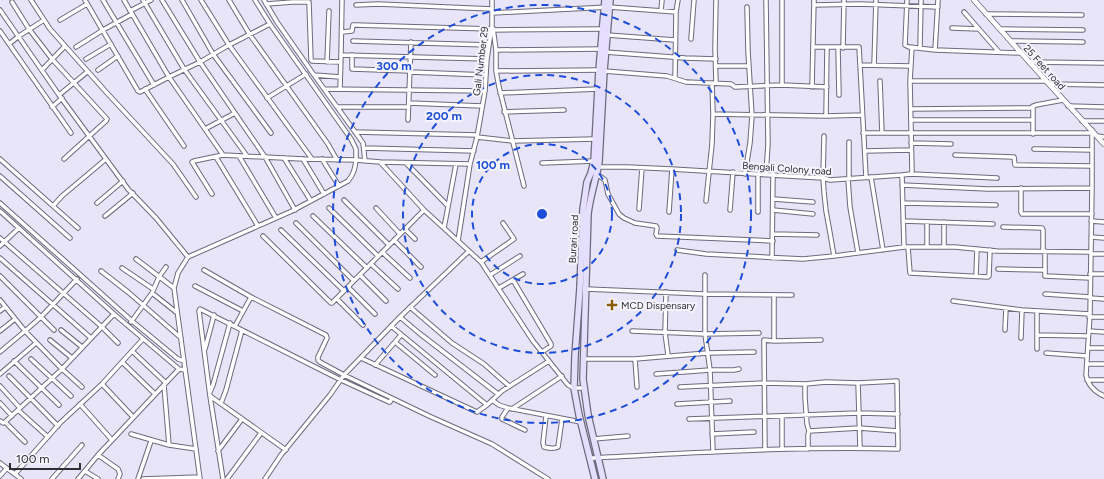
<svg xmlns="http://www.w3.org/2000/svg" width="1104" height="479" font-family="Figtree,sans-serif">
<rect width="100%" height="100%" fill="#e8e5f9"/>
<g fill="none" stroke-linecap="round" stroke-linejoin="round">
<!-- minor casing -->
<g stroke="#6c6a7c" stroke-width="5.5">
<path id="minor" d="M31,0L50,29L107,93L173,164L196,197
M85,0L138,91L140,92L169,77L124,0
M103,0L154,85
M143,0L184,69L247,156
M162,0L200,62L265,157L295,210
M182,0L213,54L271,133
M201,0L229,45L312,159
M229,0L250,35L328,144L337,160
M255,0L270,24L351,139L356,149V160L380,162L424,210L481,262L533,341L568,385L573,388H584
M264,0L277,22L314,75L363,143L365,161
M716,0L715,49L716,83
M907,0L905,45L909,47L935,50
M938,0L935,50L1021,53
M12,2L29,29L52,59L107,119L106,121L64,159
M266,4L293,2H309L311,60L312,61L341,62
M356,5L378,4L492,9
M814,5L860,4L938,7
M0,10L59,95L128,189L156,218L188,257
M130,11L151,0
M661,11L662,0
M964,12L999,52
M493,13L609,7L676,12
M986,14L1082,15
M60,20L87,4
M493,28L496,50V71L499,87L524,186
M952,28L979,29
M1000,29L1083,30
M493,30L603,29
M0,31L71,133
M342,32L352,31L353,25H355L492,29
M607,35L675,40
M691,39L694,0
M353,41L489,45
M1011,41L1083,42
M9,44L19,36L44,20
M76,47L103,30L132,14
M813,47H859L860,65
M912,47L910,81H1046
M838,48L839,95
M843,48L844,0
M920,48L921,0
M496,50L601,49
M605,52L685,58L716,59
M341,55L342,0
M352,55V69L410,71
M86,59L111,44
M327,62L329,11
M1029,62L1104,63
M874,65L876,0
M716,66H749
M42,70L65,46
M98,70L118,56
M496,71L599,70
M604,71L667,76L686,82L731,84L735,87L782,85L827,87
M410,72L486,75
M314,75L340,77
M675,78L676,12L678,0
M880,81L882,133
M712,83L713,114L826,116L862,115
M1049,84L1104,85
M782,85V0
M812,87L814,0
M145,89L184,146
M324,89L485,91
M340,89L341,55L487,59
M500,93L598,89
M59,95L87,72
M267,98L306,74
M409,103L482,106
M1068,106L1104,107
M52,107L62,98
M337,107H408
M911,109L1030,108L1036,105L1063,100
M504,112L564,110
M826,116L827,47
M408,120L411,42
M911,120H1033
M1082,121H1104
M205,129L235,113
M1092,130V188L1090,314L1086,375C1088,385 1095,392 1104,396
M355,132L477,135
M863,133H1092
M1033,134V106
M824,136L823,178L824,192L826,211L830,233L834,256
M1097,136L1104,137
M477,137L512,141L595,139
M849,142V179
M911,143L951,144
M364,148L474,151
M1034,149L1092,150
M865,151L911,150
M955,155L1013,157H1014L1015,165H1017L1092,166
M239,156L276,218
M216,157L258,226
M284,158L311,201
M0,159L53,206L62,196L106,159
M303,159L324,194
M322,159L339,186
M380,162L470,164
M406,163L448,206
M542,163L594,161
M598,167H627L671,169L823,178L830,180L902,175L904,247
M597,174L605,180L608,194L619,214L624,218L635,223L656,226L657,228L656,234L657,236L773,241
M745,174L750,143L752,116L748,51L747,7
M766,174L768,144L766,0
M911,174L997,178
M902,175L911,174L912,171L910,81
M0,176L70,238
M866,177L860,65L911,66
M871,177L883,250
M848,179L850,207L858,253
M902,185L988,189L1092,188
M1021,188V212L1022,214H1092
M212,194L192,162L194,161L223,155
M773,199L813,202
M344,200L389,245
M706,201L712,144L713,114
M0,203L132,321L178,359L184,361
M97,203L123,181
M903,203L996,205
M53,206L78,228
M329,208L378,256
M376,208L400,234
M639,209L642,168
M730,210L733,172
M773,210L813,214
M0,211L114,314L179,369L185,370
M669,212L672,169
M758,212V175
M105,216L133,193
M313,216L367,268
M903,221L993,224
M1091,221L1104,222
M927,222V247
M296,223L354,281
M1003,227L1042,228L1043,230V251
M444,228L456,164
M405,229L415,239
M281,230L344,291
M773,234L817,235
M263,236L331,303H332L424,210
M1091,237L1104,238
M0,238L102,327L118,343
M394,240L421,267
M458,241L470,164L477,137L485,91L487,59L492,25V0
M0,246L19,228
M908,247L910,273L988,277L989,276L990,250
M944,247V222
M677,250L706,254L803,259L834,256L904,247H955L997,251L1091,252
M1045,251V276L1090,278
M382,252L410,278
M1091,254H1104
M0,258L91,338
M772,258L773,174
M136,259L174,288
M481,262L514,239L503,223
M371,264L398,289
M122,268L153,289
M998,269L1045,270
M204,270L251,297L326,335L327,338L318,357V360L320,362L344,375L429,416L492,444L548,479
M101,271L128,292L181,338
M1090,274H1104
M360,275L386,301
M490,275L520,256
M705,275V334L759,333
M0,276L54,330
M976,276L977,249
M513,280L551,344V346L542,352
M195,286L243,311
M348,287L375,314
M499,288L523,274
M586,289L704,294L792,295
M666,292L665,333L668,355
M152,293L176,312
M1045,294L1090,297
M774,295V341L821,340
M1090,298L1104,299
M337,299L363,325
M0,300L25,331L41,317L77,279
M953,301L1022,310L1090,314
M410,307L452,343L484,364L509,386
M0,311L5,307
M400,317L419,333L498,394
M1089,317H1104
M131,322L152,293L159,277L166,267
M235,326L251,297
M391,326L487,405
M61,330L82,347
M1005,330L1006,308
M0,331L15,319
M632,331L705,334L710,370L713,451
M1089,331L1104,332
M1037,335L1088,336
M1021,338L1022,310
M50,340L72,358
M395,342L435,375
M1088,348H1104
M205,349L214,315
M1037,349V311
M132,351L166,383
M0,352L25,331L62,369L5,422L25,442
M1046,353L1087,356
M361,358L477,412L487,405L502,391L549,361
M31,359L71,396
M584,359H635L707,353L754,352
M635,359L637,387
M14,361L59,405
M122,362L155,394
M1087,364H1104
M375,365L401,335
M0,374L36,343
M656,374L710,370H734L739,369
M9,376L58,426
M1087,380H1104
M858,383L860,448
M102,384L133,417
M805,384V398L807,424L809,431L808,435V449
M164,385L169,445
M0,386L20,408
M82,387L62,369L114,314
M210,392L213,385L230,323
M210,396L223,479
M492,400L499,405L508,408L581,422
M0,403L12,416
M221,403L226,390L242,330
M80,404L112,440
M677,404L730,401
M508,408L502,417V419L525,430
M512,409L562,376
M18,410L48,437
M546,416L543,443L544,447C548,448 554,449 558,447L562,419
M782,416V449
M689,419L859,413L898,414
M0,421L3,423L5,422
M809,431L859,428L898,431
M131,434L169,445L196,449
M712,434L754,432
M593,439L628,436
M286,450L210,396L199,311L200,309L341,380L389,402H390L392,398
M765,450L764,342V340L774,341
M218,451L242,419
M98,455L118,469L120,474L118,479
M589,458C692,453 795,446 898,449L897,381L858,383L826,382L805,384L765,383L680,387
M0,463L21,479
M85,471L98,479
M15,474L60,423L102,384L143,339
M0,476L7,468
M52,479L82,445
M78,479L98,455L179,369
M138,479L151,441
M143,479L199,477
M200,479L174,288L178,273L188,257L292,211L348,181C354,174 355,168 356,160L303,159L223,155L169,77L200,62L229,45L270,24
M227,479L261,433
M265,479L281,455L330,395L344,375L400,317L469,251"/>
</g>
<!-- tertiary casing -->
<g stroke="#6c6a7c" stroke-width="6">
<path id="tertiary" d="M974,0L1049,84L1104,144"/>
</g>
<!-- secondary casing -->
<g stroke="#6c6a7c" stroke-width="8">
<path id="secondary" d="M595,479L579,415L574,388L575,355L580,288L583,209L587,182L591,173L594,161L599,70L605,0
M603,479L588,415L583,379L588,214C590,196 596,180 599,162L604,71L610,0"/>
</g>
<!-- minor -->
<use href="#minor" stroke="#fff" stroke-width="3.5"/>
<!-- tertiary -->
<use href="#tertiary" stroke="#fff" stroke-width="4.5"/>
<!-- secondary -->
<use href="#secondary" stroke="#e5dffd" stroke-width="5.5"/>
</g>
<!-- distance rings -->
<g fill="none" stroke="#1d4ed8" stroke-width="2" stroke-dasharray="7 5">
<circle cx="542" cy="214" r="70"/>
<circle cx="542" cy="214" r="139"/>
<circle cx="542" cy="214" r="209"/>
</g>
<!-- markers -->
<path fill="#8c5c04" stroke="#f5f4fc" stroke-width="1.5" d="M610 299h4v4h4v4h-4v4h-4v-4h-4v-4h4z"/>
<g text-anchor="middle" stroke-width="4" stroke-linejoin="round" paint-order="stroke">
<!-- street labels -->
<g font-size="10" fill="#2e2d34" stroke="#f5f4fc">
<text transform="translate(480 61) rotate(-83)" y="4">Gali Number 29</text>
<text transform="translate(1045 67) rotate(48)" y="4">25 Feet road</text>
<text transform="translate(787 168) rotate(4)" y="4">Bengali Colony road</text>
<text transform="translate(573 239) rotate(-87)" y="4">Burari road</text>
</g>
<!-- poi labels -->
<g font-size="10" fill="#2e2d34" stroke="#f5f4fc" text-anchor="start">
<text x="621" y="309">MCD Dispensary</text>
</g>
</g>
<circle cx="542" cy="214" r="6" fill="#1d4ed8" stroke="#f5f4fc" stroke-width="2"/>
<g font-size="12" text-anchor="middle" font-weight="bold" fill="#1d4ed8" stroke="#f5f4fc" stroke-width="4" stroke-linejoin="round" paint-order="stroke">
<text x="394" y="70">300 m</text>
<text x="444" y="120">200 m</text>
<text x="493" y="169">100 m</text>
</g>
<!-- scale -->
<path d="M10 463v6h70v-6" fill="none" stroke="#2e2d34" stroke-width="2"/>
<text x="16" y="463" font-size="12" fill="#2e2d34" stroke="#f5f4fc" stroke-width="3" paint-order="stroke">100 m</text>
</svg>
